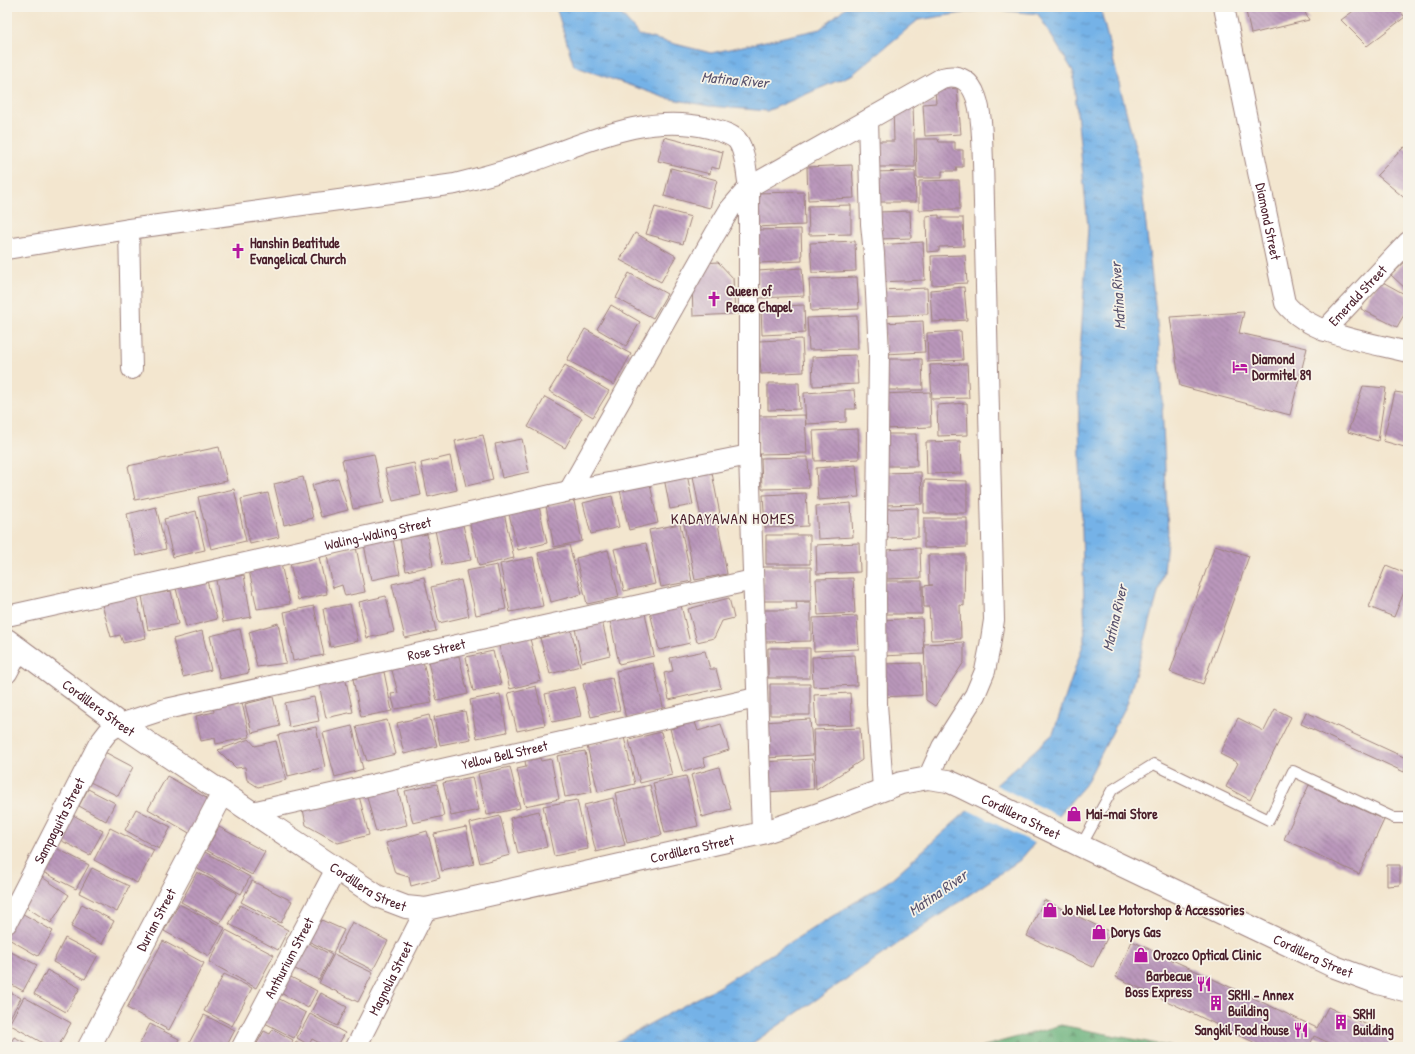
<svg xmlns="http://www.w3.org/2000/svg" width="1415" height="1054" font-family="'Patrick Hand',sans-serif">
<defs>
<pattern id="forest-firs" width="22" height="20" patternUnits="userSpaceOnUse"><rect width="22" height="20" fill="#63ae77"/><path d="M5 1l3.5 6h-7zM16 11l3.5 6h-7z" fill="#548d62"/></pattern>
<pattern id="water-ripples" width="26" height="14" patternUnits="userSpaceOnUse"><rect width="26" height="14" fill="#75b2e7"/><path d="M2 4q2-2 4 0t4 0M15 11q2-2 4 0t4 0" fill="none" stroke="#6290bb"/></pattern>
<pattern id="building-back-hatch" width="6" height="6" patternUnits="userSpaceOnUse"><rect width="6" height="6" fill="#ba97bb"/><path d="M-1 5l2 2M0 0l6 6M5-1l2 2" fill="none" stroke="#997b98"/></pattern>
</defs>
<rect width="100%" height="100%" fill="#f7f3e8"/>
<filter id="ink" filterUnits="userSpaceOnUse"><feTurbulence type="fractalNoise" baseFrequency=".025" numOctaves="2"/><feDisplacementMap in="SourceGraphic" scale="8" xChannelSelector="R" yChannelSelector="G"/><feConvolveMatrix kernelMatrix="1 2 1 2 8 2 1 2 1" color-interpolation-filters="sRGB"/></filter>
<filter id="wash" filterUnits="userSpaceOnUse"><feTurbulence type="fractalNoise" baseFrequency=".012" numOctaves="4" result="noise"/><feDisplacementMap in="SourceGraphic" scale="16" xChannelSelector="R" yChannelSelector="G"/><feGaussianBlur stdDeviation="0.9" result="paint"/><feColorMatrix in="noise" values="0 0 0 0 0 0 0 0 0 0 0 0 0 0 0 0 0 1.4 0 .05"/><feComposite in="paint" operator="in"/></filter>
<g filter="url(#wash)">
<rect width="100%" height="100%" fill="#f3e6cf"/>
<!-- forest -->
<path fill="url(#forest-firs)" stroke="#566651" d="M1061,1025L1173,1047H981Z"/>
<!-- water -->
<path fill="url(#water-ripples)" stroke="#606889" d="M556,7H615L639,35L711,53L820,29L846,7H1100L1139,163L1159,340L1168,531L1164,572L1127,704L1085,785L1020,860L747,1047H607L720,986L889,881L1053,734L1085,639L1078,386L1088,227L1073,71L1038,14L988,9L918,20L853,74L767,111L709,106L666,98L574,66Z"/>
<!-- pier -->
<path fill="#f3e6cf" d="M994,784L1060,817L1036,844L966,809Z"/>
<g id="blocks">
<!-- building -->
<path fill="url(#building-back-hatch)" d="M1245,7H1302L1309,20L1251,34Z
M1359,7H1396L1405,17L1367,46L1341,20Z
M957,88L961,134L925,136L923,104L936,103L935,90Z
M913,105L915,167H879L877,141H894L893,107Z
M664,137L723,152L719,169L711,167L710,174L658,161Z
M916,139H938L939,142H955V150H963V167H956L957,171H942V178H917Z
M1404,147L1408,149V201L1377,175Z
M852,165L854,198L808,200L807,167Z
M671,168L717,180L710,208L664,196Z
M915,171L916,202H871V172Z
M959,180L960,209L919,210V181Z
M804,192L805,225L754,227L753,193Z
M851,205V234L809,235L808,206Z
M655,207L691,217L683,244L646,234Z
M910,211L911,238L879,239V212Z
M939,215V218H963L964,246L939,247V251L927,252L926,216Z
M801,229L802,261L758,263L756,230Z
M635,233L676,256L661,282L620,260Z
M855,241L856,271L812,273L810,243Z
M923,242L925,280L879,282L877,245Z
M965,255L967,283L932,285L931,256Z
M1408,259V291L1391,275Z
M718,262L733,278L735,314L693,316L692,284L704,263Z
M802,268L804,296L760,298L758,271Z
M629,273L667,294L653,318L616,298Z
M857,277L859,309L811,311L809,279Z
M1379,280L1408,296V308L1397,327L1361,309Z
M964,287L967,320L932,322L930,290Z
M927,288L928,314L881,316L880,290Z
M611,305L640,322L626,346L597,329Z
M804,305L805,333L762,335L761,307Z
M1244,312L1239,333L1307,348L1290,415L1180,386L1170,317Z
M857,316L858,349L809,350L807,318Z
M923,321L925,352L885,354L883,323Z
M585,329L631,354L614,385L567,360Z
M961,331L963,360L928,362L927,333Z
M802,339L804,372L761,374L759,341Z
M856,355L858,384L813,386L812,357Z
M885,359H922L923,390H886Z
M967,364L969,398L932,399L930,365Z
M565,365L609,391L593,417L549,391Z
M768,383H799L800,409L768,410Z
M1363,386L1386,388L1378,441L1348,432Z
M854,390L856,409H846V422L806,424L804,393Z
M930,392L931,427L883,429L882,394Z
M1395,392L1408,394V448L1383,441Z
M545,397L582,418L565,448L528,427Z
M967,403L968,435L938,436L937,405Z
M805,415L807,453L759,454V416Z
M858,429L859,459L815,461L813,431Z
M881,434H916L917,466H882Z
M483,435L493,480L466,486L455,441Z
M522,439L529,472L502,478L495,444Z
M960,441L961,473L927,474L926,442Z
M219,447L227,481L135,500L128,466Z
M374,454L384,503L353,509L342,460Z
M450,456L457,490L428,497L421,463Z
M808,457L809,488L762,489L761,458Z
M414,463L421,495L393,501L385,469Z
M856,465L859,497L818,500L816,468Z
M921,472L922,504L885,505L884,473Z
M712,473L720,514L701,518L693,476Z
M687,474L693,505L670,509L664,478Z
M303,477L313,518L284,525L274,484Z
M338,478L348,510L321,517L312,485Z
M924,480L967,481V513H924Z
M650,484L658,523L629,530L620,490Z
M234,489L246,541L211,549L198,497Z
M268,493L279,537L250,544L241,499Z
M806,493L808,526L765,528L763,495Z
M612,496L619,527L591,534L583,503Z
M574,501L582,541L554,547L546,506Z
M851,503L853,537L818,539L816,506Z
M539,506L547,543L518,550L509,514Z
M156,507L166,549L136,556L127,514Z
M918,508V537L885,538V509Z
M196,511L205,550L173,557L164,519Z
M504,513L514,558L479,566L469,520Z
M717,518L727,574L695,580L684,524Z
M924,518H967V547L924,548Z
M680,524L692,581L661,587L649,530Z
M463,525L471,560L442,565L435,530Z
M392,534L400,574L371,580L363,539Z
M427,534L433,566L406,571L400,539Z
M766,535H810V564H766Z
M646,543L655,584L624,591L614,549Z
M859,543L860,572L817,574L816,545Z
M569,545L582,594L551,602L538,553Z
M1215,545L1249,556L1203,684L1170,672Z
M356,547L365,592L345,596L342,585L333,588L327,555Z
M920,548L921,578L887,579L886,550Z
M608,550L619,597L587,604L576,558Z
M928,555H965L964,606L960,605L961,639L931,640L929,607H924L923,586L933,585H929Z
M319,557L327,594L298,600L290,563Z
M533,557L543,606L510,612L500,564Z
M281,564L290,604L257,609L249,570Z
M497,565L506,609L476,615L466,571Z
M1386,565L1408,574V582L1394,617L1369,607Z
M763,567H811V601H763Z
M205,573L217,619L186,627L174,581Z
M244,575L251,617L223,622L216,580Z
M424,577L436,631L405,638L392,584Z
M853,578L855,613L818,615L816,579Z
M461,580L469,616L439,623L431,587Z
M878,581H922V614H879Z
M171,591L178,624L148,630L142,596Z
M136,595L146,638L123,643L120,635L111,637L101,601Z
M386,596L394,632L367,638L359,602Z
M729,598L734,618L722,621L714,638L697,642L688,609Z
M680,601L690,643L659,650L649,608Z
M796,602H811V641L763,642L762,610H797Z
M350,604L358,641L330,647L323,609Z
M314,606L324,655L293,661L284,612Z
M645,613L654,656L619,664L610,620Z
M857,616L859,649L814,651L813,618Z
M922,618L924,654L882,656L880,620Z
M602,621L610,655L582,662L575,628Z
M278,623L286,663L257,667L249,632Z
M240,629L249,673L220,679L210,636Z
M571,630L580,666L550,674L540,638Z
M202,631L211,670L183,677L173,639Z
M529,635L541,681L510,689L498,642Z
M964,642V662L935,706L926,700L924,644Z
M768,648H810V678H768Z
M493,651L501,685L473,691L466,657Z
M705,651L710,669H716L721,688L669,700L664,673L673,671L670,658Z
M855,655L857,685L813,687L812,657Z
M422,656L432,703L395,709L391,694L398,693L390,663Z
M459,656L468,694L437,701L428,662Z
M653,663L664,711L626,719L616,671Z
M921,663L922,695L882,697L881,664Z
M384,672L392,711L361,717L353,679Z
M345,677L353,712L326,718L319,684Z
M612,678L620,710L591,717L583,684Z
M770,684H810V715H770Z
M536,686L545,725L517,731L508,693Z
M574,687L581,716L552,722L545,694Z
M850,693L852,725L816,726L814,695Z
M500,694L507,732L477,738L470,700Z
M273,697L280,726L252,733L245,704Z
M314,697L319,721L289,727L285,703Z
M234,698L236,704L242,703L250,737L216,744L215,738L201,741L196,716L214,712L212,702Z
M1275,709L1291,717L1250,800L1226,787L1238,763L1220,754L1238,718L1264,731Z
M465,711L471,739L440,745L434,717Z
M1306,712L1408,759L1404,772L1301,724Z
M429,715L437,746L404,754L397,723Z
M810,719L813,755L766,758L763,722Z
M387,720L396,754L367,761L356,727Z
M695,722L698,731L721,724L729,750L703,758L706,766L683,772L670,729Z
M352,726L363,769L335,777L323,733Z
M316,727L325,767L288,776L278,735Z
M860,728L862,760L816,790L813,730Z
M661,732L672,775L640,783L629,740Z
M624,737L635,784L598,792L587,746Z
M249,739L255,746L276,741L286,780L258,787L247,780L245,767L236,768L218,750Z
M99,749L133,767L118,796L84,779Z
M585,751L592,792L565,797L557,756Z
M540,758L541,761L551,759L559,799L525,806L517,769L526,767L525,761Z
M812,759L814,789L766,792L764,762Z
M510,767L520,808L487,815L478,774Z
M719,767L731,809L702,817L691,775Z
M167,776L210,800L191,834L148,809Z
M686,776L698,826L665,833L653,783Z
M472,777L479,810L451,816L443,783Z
M437,784L444,816L413,823L405,791Z
M650,785L662,835L627,843L615,793Z
M1309,785L1384,820L1359,874L1284,839Z
M397,786L407,825L376,832L366,793Z
M88,789L115,803L106,821L79,806Z
M359,796L369,835L338,843L306,825L303,809Z
M613,798L625,845L596,852L584,805Z
M577,800L588,849L554,856L543,806Z
M136,809L171,827L159,849L125,830Z
M539,811L547,847L518,854L510,818Z
M73,815L103,831L90,855L60,840Z
M500,816L510,855L480,863L470,823Z
M219,827L265,852L252,875L206,850Z
M466,827L474,864L442,871L434,834Z
M110,828L154,850L137,883L94,860Z
M427,831L440,878L411,886L409,877L395,873L386,843Z
M52,846L89,865L76,889L39,870Z
M205,852L250,877L241,894L196,868Z
M1387,865H1400V885L1387,886Z
M92,868L129,886L117,912L79,893Z
M197,872L237,893L220,923L181,902Z
M42,877L69,895L51,923L23,905Z
M252,881L292,901L281,923L241,902Z
M1044,900L1110,932L1093,967L1027,936Z
M82,904L114,921L102,944L71,927Z
M179,904L225,928L209,956L164,931Z
M240,905L288,930L278,950L229,924Z
M18,911L53,931L38,956L7,938V929Z
M317,918L344,930L333,953L306,940Z
M352,922L388,941L373,970L337,952Z
M226,930L274,955L256,988L209,962Z
M65,938L98,955L85,979L53,962Z
M163,941L204,963L169,1030L127,1008Z
M1132,941L1317,1028L1328,1007L1391,1036L1392,1047H1338L1314,1036L1309,1047H1264L1116,977Z
M306,942L332,955L319,980L293,968Z
M7,950L37,965L23,991L7,982Z
M334,954L373,973L358,1002L319,983Z
M47,970L80,988L66,1012L34,994Z
M224,974L252,988L232,1026L204,1011Z
M289,976L317,991L308,1008L279,992Z
M7,990L21,998L7,1023Z
M321,993L347,1007L337,1026L311,1012Z
M272,995L306,1013L294,1038L259,1020Z
M24,997L71,1023L58,1047H50L9,1024Z
M310,1014L345,1033L337,1047H327L312,1039L309,1045L297,1038Z
M204,1015L235,1030L226,1047H187Z
M150,1024L179,1039L175,1047H138Z
M273,1029L293,1040L290,1047H255L264,1031L270,1034Z
M14,1037L34,1047H8Z
M296,1041L307,1047H293Z"/>
</g>
</g>
<g filter="url(#ink)">
<use href="#blocks" fill-opacity="0" stroke="#9e827d" stroke-width="1"/>
<g fill="none" stroke-linecap="round" stroke-linejoin="round">
<!-- lane casing -->
<g stroke="#9e827d" stroke-width="12">
<path id="lane" d="M1081,846L1112,790L1154,764L1269,820L1293,771L1394,818H1408"/>
</g>
<!-- street casing -->
<g stroke="#9e827d" stroke-width="22">
<g id="street">
<path id="s1" d="M1224,7L1285,303C1311,336 1369,342 1408,352"/>
<path d="M868,120L871,224L874,254L879,353L876,599L877,704L883,789"/>
<path d="M129,229L132,369"/>
<path d="M7,249L129,229L455,184C479,178 502,172 525,164C585,144 643,112 709,128C719,131 730,133 737,140C746,151 746,173 749,187V455L762,833"/>
<path id="s2" d="M1324,331L1408,242"/>
<path d="M569,491L715,234L730,209L749,187L942,78C986,66 981,133 983,161L994,620L990,646L985,671L975,695L942,747L928,778"/>
<path id="s3" d="M7,616L569,491L749,455"/>
<path d="M7,673L20,649"/>
<path id="s4" d="M252,812L756,698"/>
<path id="s5" d="M7,923L98,745L108,732L120,724L166,709L753,580"/>
<path id="s6" d="M242,1047L336,869"/>
<path id="s7" d="M356,1047L426,909"/>
</g>
</g>
<!-- secondary casing -->
<g stroke="#9e827d" stroke-width="24">
<g id="secondary">
<path id="s8" d="M7,640L120,724L377,896L406,907L426,909L762,833L816,815L901,783L928,778L948,781L959,786L1081,846L1335,967L1378,983L1408,991"/>
<path id="s9" d="M89,1047L223,793"/>
</g>
</g>
<!-- lane -->
<use href="#lane" stroke="#fff" stroke-width="10"/>
<!-- street -->
<use href="#street" stroke="#fff" stroke-width="20"/>
<!-- secondary -->
<use href="#secondary" stroke="#fff" stroke-width="22"/>
</g>
</g>
<!-- icons -->
<defs>
<g id="church-bare" transform="scale(1.2)"><path d="M-1.2-6h2.4v3.5h3.3v2.4h-3.3V6h-2.4V-.1h-3.3v-2.4h3.3Z" fill="#b5179e" stroke="#f7f3e8" stroke-width="2.5" paint-order="stroke"/></g>
<g id="hotel-bare" transform="scale(1.2)"><path d="M-6-4.5h1.5V1H6V5H4.5V3h-9V5H-6ZM-4 0a1.8 1.8 0 1 1 3.6 0ZM.5 0V-2.5h3Q6-2.5 6 0Z" fill="#b5179e" stroke="#f7f3e8" stroke-width="2.5" paint-order="stroke"/></g>
<g id="shop-bare" transform="scale(1.2)"><path d="M-5-2.5h2.3a2.7 3.5 0 0 1 5.4 0H5L5.5 6h-11ZM-1.5-2.5h3a1.5 2.3 0 0 0-3 0Z" fill="#b5179e" stroke="#f7f3e8" stroke-width="2.5" paint-order="stroke"/></g>
<g id="restaurant-bare" transform="scale(1.2)"><path d="M-5-6h1v4h1v-4h1v4h1v-4h1v5L-1.5 .5V6h-2V.5L-5-1ZM5-6V6H3V1.5H1.5Q1.5-4 5-6Z" fill="#b5179e" stroke="#f7f3e8" stroke-width="2.5" paint-order="stroke"/></g>
<g id="building-bare" transform="scale(1.2)"><path d="M-4-6H4V6H1V3H-1V6H-4ZM-2.5-4.3h1.7v1.8h-1.7ZM.8-4.3h1.7v1.8H.8ZM-2.5-1h1.7V.8h-1.7ZM.8-1h1.7V.8H.8Z" fill="#b5179e" stroke="#f7f3e8" stroke-width="2.5" paint-order="stroke"/></g>
</defs>
<g fill-rule="evenodd">
<use href="#church-bare" x="238" y="251"/>
<use href="#church-bare" x="714" y="299"/>
<use href="#hotel-bare" x="1240" y="367"/>
<use href="#shop-bare" x="1074" y="814"/>
<use href="#shop-bare" x="1050" y="910"/>
<use href="#shop-bare" x="1099" y="932"/>
<use href="#shop-bare" x="1141" y="955"/>
<use href="#restaurant-bare" x="1204" y="984"/>
<use href="#building-bare" x="1216" y="1003"/>
<use href="#building-bare" x="1341" y="1022"/>
<use href="#restaurant-bare" x="1301" y="1030"/>
</g>
<g text-anchor="middle" stroke-width="3.5" stroke-linejoin="round" paint-order="stroke">
<!-- street labels -->
<g font-size="14" fill="#4a1f2b" stroke="#f7f3e8">
<text dy="5" stroke="none"><textPath href="#s1" startOffset="219">Diamond Street</textPath></text>
<text dy="5" stroke="none"><textPath href="#s2" startOffset="49">Emerald Street</textPath></text>
<text dy="5" stroke="none"><textPath href="#s3" startOffset="380">Waling-Waling Street</textPath></text>
<text dy="5" stroke="none"><textPath href="#s5" startOffset="556">Rose Street</textPath></text>
<text dy="5" stroke="none"><textPath href="#s8" startOffset="114">Cordillera Street</textPath></text>
<text dy="5" stroke="none"><textPath href="#s4" startOffset="259">Yellow Bell Street</textPath></text>
<text dy="5" stroke="none"><textPath href="#s8" startOffset="1122">Cordillera Street</textPath></text>
<text dy="5" stroke="none"><textPath href="#s5" startOffset="115">Sampaguita Street</textPath></text>
<text dy="5" stroke="none"><textPath href="#s8" startOffset="774">Cordillera Street</textPath></text>
<text dy="5" stroke="none"><textPath href="#s8" startOffset="438">Cordillera Street</textPath></text>
<text dy="5" stroke="none"><textPath href="#s9" startOffset="144">Durian Street</textPath></text>
<text dy="5" stroke="none"><textPath href="#s8" startOffset="1446">Cordillera Street</textPath></text>
<text dy="5" stroke="none"><textPath href="#s6" startOffset="101">Anthurium Street</textPath></text>
<text dy="5" stroke="none"><textPath href="#s7" startOffset="77">Magnolia Street</textPath></text>
</g>
<!-- poi labels -->
<g font-size="14" font-weight="bold" fill="#4a1f2b" stroke="#f7f3e8" text-anchor="start">
<text x="250" y="248">Hanshin Beatitude<tspan x="250" dy="16">Evangelical Church</tspan></text>
<text x="726" y="296">Queen of<tspan x="726" dy="16">Peace Chapel</tspan></text>
<text x="1252" y="364">Diamond<tspan x="1252" dy="16">Dormitel 89</tspan></text>
<text x="1086" y="819">Mai-mai Store</text>
<text x="1062" y="915">Jo Niel Lee Motorshop &amp; Accessories</text>
<text x="1111" y="937">Dorys Gas</text>
<text x="1153" y="960">Orozco Optical Clinic</text>
<text x="1192" y="981" text-anchor="end">Barbecue<tspan x="1192" dy="16">Boss Express</tspan></text>
<text x="1228" y="1000">SRHI - Annex<tspan x="1228" dy="16">Building</tspan></text>
<text x="1353" y="1019">SRHI<tspan x="1353" dy="16">Building</tspan></text>
<text x="1289" y="1035" text-anchor="end">Sangkil Food House</text>
</g>
<!-- water labels -->
<g font-size="15" font-style="italic" fill="#59526d" stroke="#f7f3e8">
<text transform="translate(735 80) rotate(5)" y="5">Matina River</text>
<text transform="translate(1118 296) rotate(-94)" y="5">Matina River</text>
<text transform="translate(1115 618) rotate(-77)" y="5">Matina River</text>
<text transform="translate(938 893) rotate(-35)" y="5">Matina River</text>
</g>
<!-- neighbourhood labels -->
<g font-size="15" letter-spacing="1" fill="#4a1f2b" stroke="#f7f3e8">
<text x="733" y="524">KADAYAWAN HOMES</text>
</g>
</g>
<!-- margin -->
<rect width="1415" height="1054" fill="none" stroke="#f7f3e8" stroke-width="24"/>
</svg>
